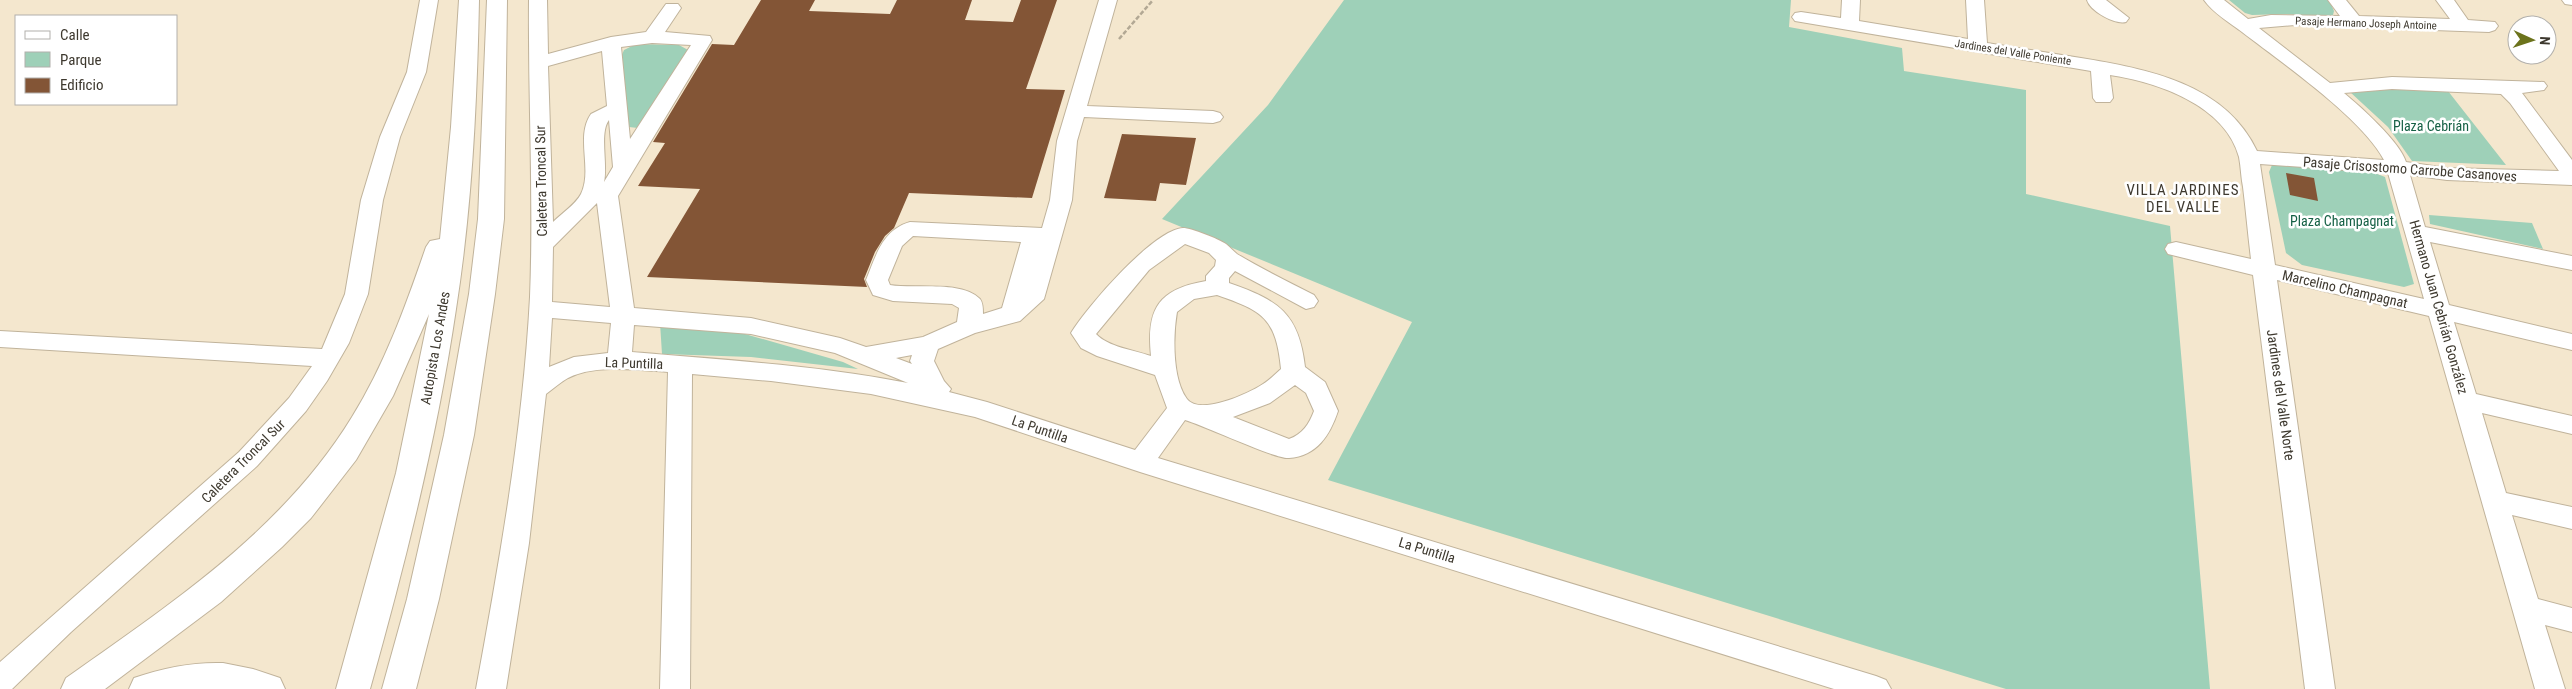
<svg xmlns="http://www.w3.org/2000/svg" width="2572" height="689" font-family="'Roboto Condensed',sans-serif">
<rect width="100%" height="100%" fill="#f4e7ce"/>
<!-- green -->
<path fill="#9ed0b8" d="M1344,0H1791L1789,27L1902,48L1904,71L2026,90V194L2170,226L2210,689H2006L1328,480L1412,322L1162,219L1268,105Z
M2229,0H2329L2334,11L2333,15L2325,17L2286,14L2252,15L2245,13Z
M636,44L679,45L688,50L638,128L629,127L621,57L624,50Z
M2393,89L2448,91L2506,165L2412,161L2388,127L2350,92Z
M2272,165L2367,170L2385,177L2414,284L2404,287L2302,265L2286,253L2269,172Z
M2429,215L2532,223L2543,249L2430,224Z
M660,323L738,332L843,362L858,369L751,357L662,354Z"/>
<!-- building -->
<path fill="#835536" d="M761,0H815L809,11L890,14L897,0H972L965,20L1013,22L1021,0H1057L1026,89L1065,90L1032,198L909,193L894,228L885,236L875,252L864,279L867,287L647,277L700,189L638,186L665,143L653,142L712,44L734,45Z
M1122,134L1196,138L1186,185L1160,183L1156,201L1104,198Z
M2286,173L2314,178L2318,201L2290,195Z"/>
<g fill="none" stroke-linecap="round" stroke-linejoin="round">
<!-- minor casing -->
<g stroke="#c0b39b" stroke-width="2">
<path id="minor" d="M420,0H438L426,72L400,137L383,200L368,294L349,343L327,381L306,411L257,466L71,632L12,689H0V662L239,452L289,398L312,366L0,347V331L322,349L345,294L361,200L380,137L407,72Z
M529,0H547L548,54L611,37L646,32L666,4H678L681,8L665,32L710,36L712,40L618,196L634,308L751,318L840,338L866,347L923,337L957,322L959,308L952,304L893,301L873,295L866,280C876,256 882,230 910,222L1042,228L1050,200L1057,141L1099,0H1117L1087,106L1213,111L1220,113L1223,117L1220,121L1213,123L1084,117L1077,141L1072,200L1044,299L1020,321L975,333L938,349L934,361L944,381L951,389L949,392L987,402L1135,450L1167,408L1155,375L1097,356L1081,348L1071,333C1087,307 1153,230 1183,228C1191,228 1219,239 1226,244C1230,247 1233,251 1237,254C1262,269 1289,282 1314,295L1318,301L1314,307L1306,309L1235,271L1229,278V283C1278,300 1299,313 1305,367L1325,382L1338,411C1330,435 1317,456 1289,458C1277,460 1205,426 1185,420L1158,458L1876,676L1886,680L1891,689H1834L1140,472L975,417L871,394L771,381L692,374L690,689H660L668,372C639,370 595,364 568,378C561,382 554,388 546,394L529,543L506,689H476C500,559 523,428 530,297C534,198 528,98 529,0ZM652,43L691,45L630,139L621,47ZM602,51L607,106L591,114C575,137 593,169 581,194C576,204 561,214 553,222L548,66ZM609,120L613,167L604,182C608,164 599,133 609,120ZM597,203L610,307L552,302L553,247ZM913,236L1021,242L1002,308L983,314C983,309 983,303 980,299C962,280 914,289 890,285L888,280L902,246ZM1185,244L1209,253L1216,260L1215,266L1206,276V281C1159,289 1146,308 1151,356C1134,350 1108,347 1096,334L1149,270ZM1217,295C1263,311 1276,318 1281,369C1275,374 1270,380 1263,384C1250,393 1200,416 1187,399C1172,379 1173,335 1177,312L1194,299ZM552,318L611,323L608,353L574,357L549,367ZM634,325L751,334L835,353L908,383C817,365 724,360 632,352ZM912,355L910,361L912,364L896,358ZM1295,385L1306,393L1314,411C1309,424 1303,434 1289,439L1233,417L1270,403Z
M1842,0H1860L1859,21L1968,39L1966,0H1984L1987,43C2018,48 2050,53 2081,58C2147,69 2225,83 2257,151L2384,160C2362,118 2281,62 2242,32C2230,23 2213,13 2204,0H2224L2248,19L2271,15L2340,16L2328,0H2346L2359,16L2450,19L2436,0H2454L2468,20L2495,22L2498,26L2495,30L2489,32L2295,25L2259,28L2330,83L2392,77L2544,82L2547,86L2544,90L2522,93L2572,160V185L2447,180L2410,175L2425,227L2572,256V270L2430,242L2449,305L2572,334V350L2454,322L2476,394L2572,416V434L2482,413L2506,493L2572,507V529L2512,515L2538,599L2572,608V632L2545,625L2565,689H2535L2429,316L2277,280L2335,689H2305L2253,275L2168,254L2165,249L2168,244L2176,242L2251,259C2248,235 2246,211 2243,187C2241,178 2241,167 2239,157C2225,105 2157,82 2110,75L2113,98L2110,102H2096L2093,98L2091,71L1801,22L1795,21L1792,17L1795,13L1801,12L1841,18ZM2392,89L2501,94L2510,103L2559,171L2447,168L2406,162C2400,142 2360,106 2344,93ZM2260,164L2388,173L2424,299L2275,265Z
M2087,0H2106L2129,18L2126,22C2115,25 2090,11 2087,0Z
M2562,0H2572V5L2565,4Z"/>
</g>
<!-- highway casing -->
<g stroke="#c0b39b" stroke-width="2">
<path id="highway" d="M459,0H479C477,103 472,207 456,309C437,438 405,564 370,689H336L396,473L429,314L393,396L356,460L311,518L282,547L221,602L105,689H61L66,678C172,603 283,530 352,417C385,364 406,305 426,247L430,241L440,239L451,127Z
M487,0H507L504,219L495,294L474,435L439,599L416,689H382L407,599L444,435L469,294L478,219Z
M223,663L253,669L280,678L285,689H129L134,678C163,668 192,662 223,663Z"/>
</g>
<!-- path -->
<path stroke="#b2a894" stroke-width="2.5" stroke-dasharray="4.5 2" stroke-linecap="butt" d="M1119,39L1153,0"/>
<!-- minor -->
<use href="#minor" fill="#fff" fill-rule="evenodd"/>
<!-- highway -->
<use href="#highway" fill="#fff" fill-rule="evenodd"/>
</g>
<g text-anchor="middle" stroke-width="5" stroke-linejoin="round" paint-order="stroke">
<!-- far-street labels -->
<g font-size="11" fill="#3e392f" stroke="#fff">
<text transform="translate(2366 23) rotate(2)" y="4">Pasaje Hermano Joseph Antoine</text>
<text transform="translate(2013 52) rotate(9)" y="4">Jardines del Valle Poniente</text>
</g>
<!-- park labels -->
<g font-size="14" fill="#156045" stroke="#fff">
<text x="2431" y="131">Plaza Cebrián</text>
<text x="2342" y="226">Plaza Champagnat</text>
</g>
<!-- street labels -->
<g font-size="14" fill="#3e392f" stroke="#fff">
<text transform="translate(2410 169) rotate(4)" y="5">Pasaje Crisostomo Carrobe Casanoves</text>
<text transform="translate(541 181) rotate(-91)" y="5">Caletera Troncal Sur</text>
<text transform="translate(2345 289) rotate(13)" y="5">Marcelino Champagnat</text>
<text transform="translate(2439 307) rotate(74)" y="5">Hermano Juan Cebrián González</text>
<text transform="translate(435 348) rotate(-80)" y="5">Autopista Los Andes</text>
<text transform="translate(634 363) rotate(2)" y="5">La Puntilla</text>
<text transform="translate(2281 395) rotate(82)" y="5">Jardines del Valle Norte</text>
<text transform="translate(1040 429) rotate(19)" y="5">La Puntilla</text>
<text transform="translate(243 461) rotate(-45)" y="5">Caletera Troncal Sur</text>
<text transform="translate(1427 550) rotate(17)" y="5">La Puntilla</text>
</g>
<!-- neighbourhood labels -->
<g font-size="15" letter-spacing="1" fill="#3e392f" stroke="#fff">
<text x="2183" y="195">VILLA JARDINES<tspan x="2183" dy="17">DEL VALLE</tspan></text>
</g>
</g>
<!-- legend -->
<rect x="15" y="15" width="162" height="90" fill="#ffffff" stroke="#b2b0ac"/>
<rect x="25" y="31" width="25" height="8" fill="#ffffff" stroke="#b2b0ac"/>
<text x="60" y="40" font-size="15" fill="#3e392f">Calle</text>
<rect x="25" y="52" width="25" height="15" fill="#9ed0b8" stroke="#b2b0ac"/>
<text x="60" y="65" font-size="15" fill="#3e392f">Parque</text>
<rect x="25" y="78" width="25" height="15" fill="#835536" stroke="#b2b0ac"/>
<text x="60" y="90" font-size="15" fill="#3e392f">Edificio</text>
<!-- north arrow -->
<g transform="translate(2532 40) rotate(93)"><circle r="24" fill="#ffffff" stroke="#b2b0ac"/>
<path d="M0-4L9 19L0 12L-9 19Z" fill="#6c731c"/>
<text y="-8" font-size="14" font-weight="bold" text-anchor="middle" fill="#3e392f">N</text>
</g>
</svg>
